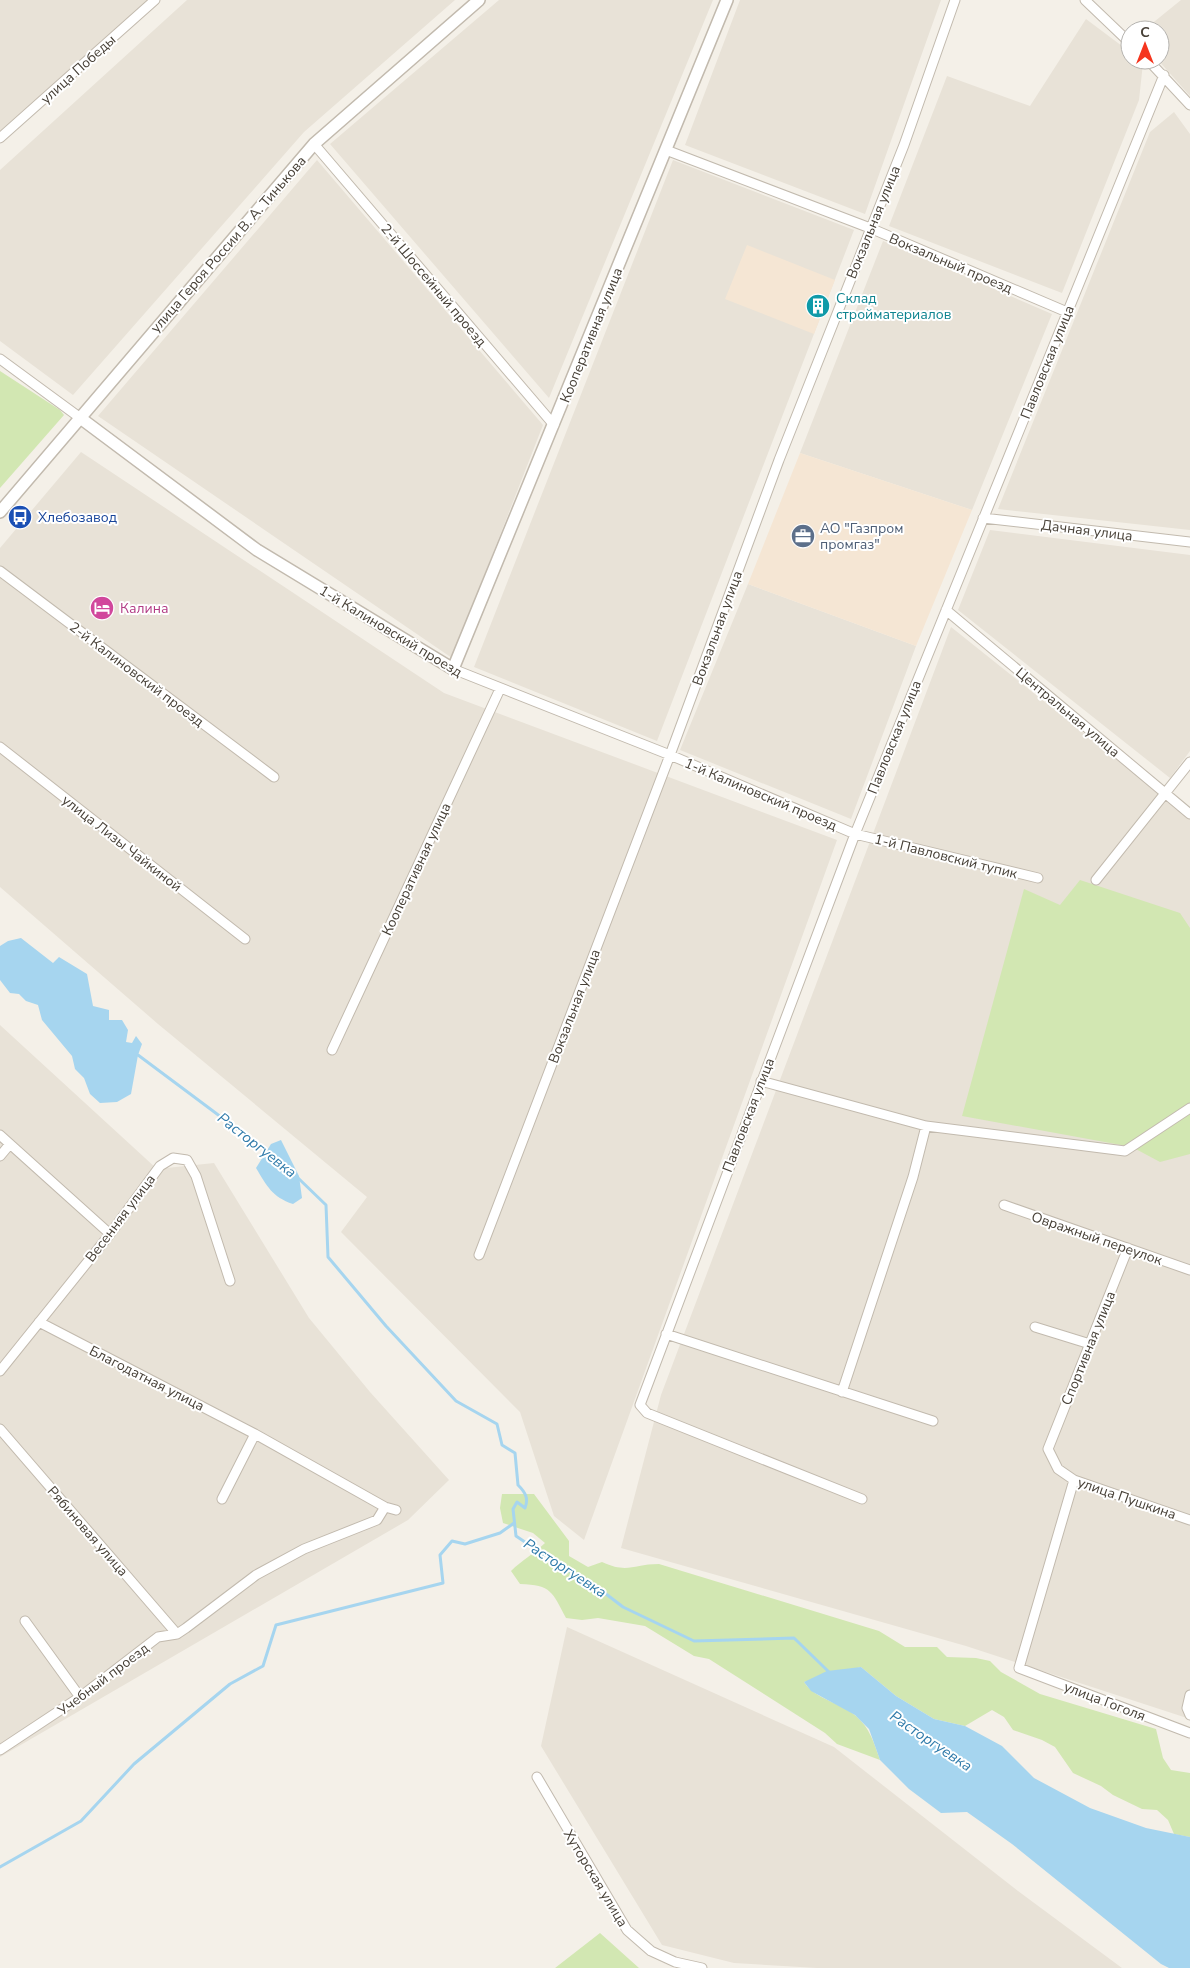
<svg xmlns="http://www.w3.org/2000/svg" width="1190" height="1968" font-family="'Nunito Sans',sans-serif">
<rect width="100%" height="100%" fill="#f4f0e8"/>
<!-- residential -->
<path fill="#e8e2d7" d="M0,0H152L0,137Z
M187,0H455L304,132L73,395L0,341V170Z
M499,0H713L549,398L330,144Z
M740,0H941L865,214L685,145Z
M1181,0H1190V96L1158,60H1160V30H1144Z
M1086,19L1130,52V60H1140L1143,63L1139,100L1062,293L889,226L947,76L1030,106Z
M1174,112L1190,134V530L998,509L1150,132Z
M317,160L543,425L452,658L98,416Z
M673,160L854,230L657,741L474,667Z
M883,241L1052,314L972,510L800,453Z
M81,452L444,693L837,840L584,1540L554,1516L520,1412L341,1232L367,1197L158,1024L0,887V548Z
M990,530L1190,555V751L1170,778L958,610Z
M748,584L916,646L851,819L680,750Z
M951,627L1190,818V1719L966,1646L621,1548L661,1395Z
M0,1025L157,1169L214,1163L309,1318L370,1392L449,1480L408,1520L0,1757Z
M567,1627L834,1747L1018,1891L1122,1968H817L734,1963L662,1945L541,1746Z"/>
<!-- commercial -->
<path fill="#f5e6d4" d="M747,245L835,280L814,334L725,299Z
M800,453L972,510L916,646L748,584Z"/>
<!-- green -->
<path fill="#d2e7b2" d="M0,371L60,410L64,415L0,488Z
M1080,880L1180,913L1190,928V1154L1160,1162L1132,1147L962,1116L1024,889L1060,905Z
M502,1494H534L569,1541V1556L588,1567L602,1562C628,1574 633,1564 659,1564L879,1631L905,1647H937L947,1657L976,1658L990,1661L1001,1672L1040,1694L1156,1729L1163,1758L1171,1770L1190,1773V1837L1174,1834L1168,1820L1157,1810L1142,1809L1113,1795L1101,1786L1073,1773L1055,1747L1042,1740L1013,1730L1004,1717L992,1710L965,1726L934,1719L896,1696L861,1667L804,1682C816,1700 840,1702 856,1716C870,1728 874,1743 880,1760L837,1744L825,1733L709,1659L694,1656L645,1626L598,1618L582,1620L566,1618C552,1592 552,1585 520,1584L511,1571C522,1560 535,1553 545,1543L533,1533L503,1523L500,1508Z
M600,1933L639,1968H555Z"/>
<!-- water -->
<path fill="#a6d5ef" d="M21,938L53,963L59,957L87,974L93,1006L109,1010V1020H122L128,1030L126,1042L132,1043L136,1036L142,1044L138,1055L131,1094L117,1102L100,1103L90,1094L84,1078L75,1069L72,1056L42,1020L38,1005L26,1001L19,994L10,993L0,980V946L8,941Z
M281,1140L299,1176L302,1198L293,1204C272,1197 267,1186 256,1168L271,1144Z
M861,1667L896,1696L934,1719L965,1726L1002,1746L1034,1778L1090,1808L1146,1828L1190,1837V1968H1169L1161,1964L1012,1844L967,1812L941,1813L909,1789L880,1760L869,1729L855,1715L811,1691L804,1682L827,1671Z"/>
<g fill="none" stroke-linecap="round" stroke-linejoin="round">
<!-- stream -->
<path stroke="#a6d5ef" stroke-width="3" d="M138,1055L268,1152
M297,1177L326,1205L328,1257L386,1326L456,1401L497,1424L502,1445L515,1453L518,1485C525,1492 529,1498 525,1508L517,1502L513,1509L516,1536L562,1567L593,1584L623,1607L694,1641L794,1638L829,1672
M0,1867L81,1821L134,1764L230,1684L263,1666L276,1625L443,1583L440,1555L452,1541L465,1544L500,1533L514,1523"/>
<!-- minor casing -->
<g stroke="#c2baae" stroke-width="11">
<path id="minor" d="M1085,0L1130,43
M1148,60L1190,105
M0,138L155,0
M314,144L554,425
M666,150L870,228L1067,312
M0,359L79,417
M983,518L1190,542
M0,571L274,777
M946,610L1190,814
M453,669L670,755L855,834L1038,878
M0,747L245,939
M1096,880L1190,762
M332,1050L500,689
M761,1081L926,1126L1125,1151L1190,1108
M0,1135L110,1234
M0,1156L10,1144
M1004,1205L1190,1270
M1128,1248L1048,1449L1058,1469L1074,1480L1190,1520
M479,1255L670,755L779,460L904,145L955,0
M39,1322L255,1434L385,1507L396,1510
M1035,1327L1090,1344
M666,1334L933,1421
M0,1371L110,1234L160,1166L173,1158L187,1160L196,1176L230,1281
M842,1392L913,1177L926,1126
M0,1429L177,1634
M1074,1480L1019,1668L1190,1733
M222,1499L255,1434
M862,1499L647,1413L640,1405L855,834L1164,75
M25,1621L80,1697
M1190,1695L1187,1708L1190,1715
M0,1750L80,1697L158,1637L177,1634L186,1628L256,1575L304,1549L377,1520L385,1507
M537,1777L627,1930L651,1951L675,1962L702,1968"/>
</g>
<!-- tertiary casing -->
<g stroke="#c2baae" stroke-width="14">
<path id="tertiary" d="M79,417L257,550L453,669L727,0
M0,512L314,144L479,0"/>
</g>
<!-- minor -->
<use href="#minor" stroke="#fff" stroke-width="9"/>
<!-- tertiary -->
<use href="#tertiary" stroke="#fff" stroke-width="11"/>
</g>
<!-- icons -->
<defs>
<g id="building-disc" transform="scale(1.25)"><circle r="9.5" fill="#0f9aa8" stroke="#fff"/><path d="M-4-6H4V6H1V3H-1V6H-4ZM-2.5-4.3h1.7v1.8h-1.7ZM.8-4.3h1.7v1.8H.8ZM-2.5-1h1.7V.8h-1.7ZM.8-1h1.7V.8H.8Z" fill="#fff"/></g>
<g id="bus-disc" transform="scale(1.25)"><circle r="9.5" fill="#1a4fb4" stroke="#fff"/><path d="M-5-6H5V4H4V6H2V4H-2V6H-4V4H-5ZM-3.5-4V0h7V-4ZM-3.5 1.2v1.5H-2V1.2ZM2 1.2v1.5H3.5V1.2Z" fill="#fff"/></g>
<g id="office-disc" transform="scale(1.25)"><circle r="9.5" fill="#5c6f8a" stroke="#fff"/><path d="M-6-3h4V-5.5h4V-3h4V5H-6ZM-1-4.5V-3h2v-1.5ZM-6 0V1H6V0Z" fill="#fff"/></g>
<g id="hotel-disc" transform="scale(1.25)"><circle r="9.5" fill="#d1479c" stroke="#fff"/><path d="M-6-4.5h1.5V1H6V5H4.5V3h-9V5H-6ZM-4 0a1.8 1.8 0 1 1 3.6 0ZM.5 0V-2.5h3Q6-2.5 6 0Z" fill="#fff"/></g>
</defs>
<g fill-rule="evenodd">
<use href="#building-disc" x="818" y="306"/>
<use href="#bus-disc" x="20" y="517"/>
<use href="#office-disc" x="803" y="536"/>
<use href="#hotel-disc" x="102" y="608"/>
</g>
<g text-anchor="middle" stroke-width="4" stroke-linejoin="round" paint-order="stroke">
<!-- street labels -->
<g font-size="14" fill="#474037" stroke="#fff">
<text transform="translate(78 69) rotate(-42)" y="5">улица Победы</text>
<text transform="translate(873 222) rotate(-68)" y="5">Вокзальная улица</text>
<text transform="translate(228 244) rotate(-49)" y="5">улица Героя России В. А. Тинькова</text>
<text transform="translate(951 263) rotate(23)" y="5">Вокзальный проезд</text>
<text transform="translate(434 285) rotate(50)" y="5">2-й Шоссейный проезд</text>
<text transform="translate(591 335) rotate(-68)" y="5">Кооперативная улица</text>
<text transform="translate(1047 362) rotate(-68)" y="5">Павловская улица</text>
<text transform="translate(1087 530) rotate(7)" y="5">Дачная улица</text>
<text transform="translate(717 628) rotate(-70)" y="5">Вокзальная улица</text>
<text transform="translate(391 631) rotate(31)" y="5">1-й Калиновский проезд</text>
<text transform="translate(137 674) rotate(37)" y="5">2-й Калиновский проезд</text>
<text transform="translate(1068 712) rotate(40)" y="5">Центральная улица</text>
<text transform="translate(894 737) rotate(-68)" y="5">Павловская улица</text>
<text transform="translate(761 794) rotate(23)" y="5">1-й Калиновский проезд</text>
<text transform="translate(122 843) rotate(38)" y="5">улица Лизы Чайкиной</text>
<text transform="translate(946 856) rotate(14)" y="5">1-й Павловский тупик</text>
<text transform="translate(416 869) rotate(-65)" y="5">Кооперативная улица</text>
<text transform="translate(574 1006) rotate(-69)" y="5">Вокзальная улица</text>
<text transform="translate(748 1115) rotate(-69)" y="5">Павловская улица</text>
<text transform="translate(120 1218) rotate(-53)" y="5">Весенняя улица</text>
<text transform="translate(1097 1238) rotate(19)" y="5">Овражный переулок</text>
<text transform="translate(1088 1348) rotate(-68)" y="5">Спортивная улица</text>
<text transform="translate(147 1378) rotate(27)" y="5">Благодатная улица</text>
<text transform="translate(1127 1498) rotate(19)" y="5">улица Пушкина</text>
<text transform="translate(88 1531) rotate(49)" y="5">Рябиновая улица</text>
<text transform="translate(103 1679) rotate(-37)" y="5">Учебный проезд</text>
<text transform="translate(1105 1701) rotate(21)" y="5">улица Гоголя</text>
<text transform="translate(596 1878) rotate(59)" y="5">Хуторская улица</text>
</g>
<!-- culture labels -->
<g font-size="14" fill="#0d838f" stroke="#fff" text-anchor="start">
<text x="836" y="303">Склад<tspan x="836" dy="16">стройматериалов</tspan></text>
</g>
<!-- transit labels -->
<g font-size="14" fill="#164399" stroke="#fff" text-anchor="start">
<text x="38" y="522">Хлебозавод</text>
</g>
<!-- service labels -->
<g font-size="14" fill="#4e5e75" stroke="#fff" text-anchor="start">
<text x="820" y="533">АО "Газпром<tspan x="820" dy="16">промгаз"</tspan></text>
</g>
<!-- hotel labels -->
<g font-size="14" fill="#b23c85" stroke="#fff" text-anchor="start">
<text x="120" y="613">Калина</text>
</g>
<!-- water labels -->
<g font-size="15" font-style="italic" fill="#307baa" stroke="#fff">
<text transform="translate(257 1145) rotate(38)" y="5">Расторгуевка</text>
<text transform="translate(565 1568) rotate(33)" y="5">Расторгуевка</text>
<text transform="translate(931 1741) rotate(34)" y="5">Расторгуевка</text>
</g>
</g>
<!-- north arrow -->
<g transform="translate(1145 45)"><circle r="24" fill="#ffffff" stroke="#b5b3af"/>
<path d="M0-4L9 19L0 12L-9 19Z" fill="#f5351e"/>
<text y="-8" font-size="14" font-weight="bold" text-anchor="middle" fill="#474037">С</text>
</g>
</svg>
